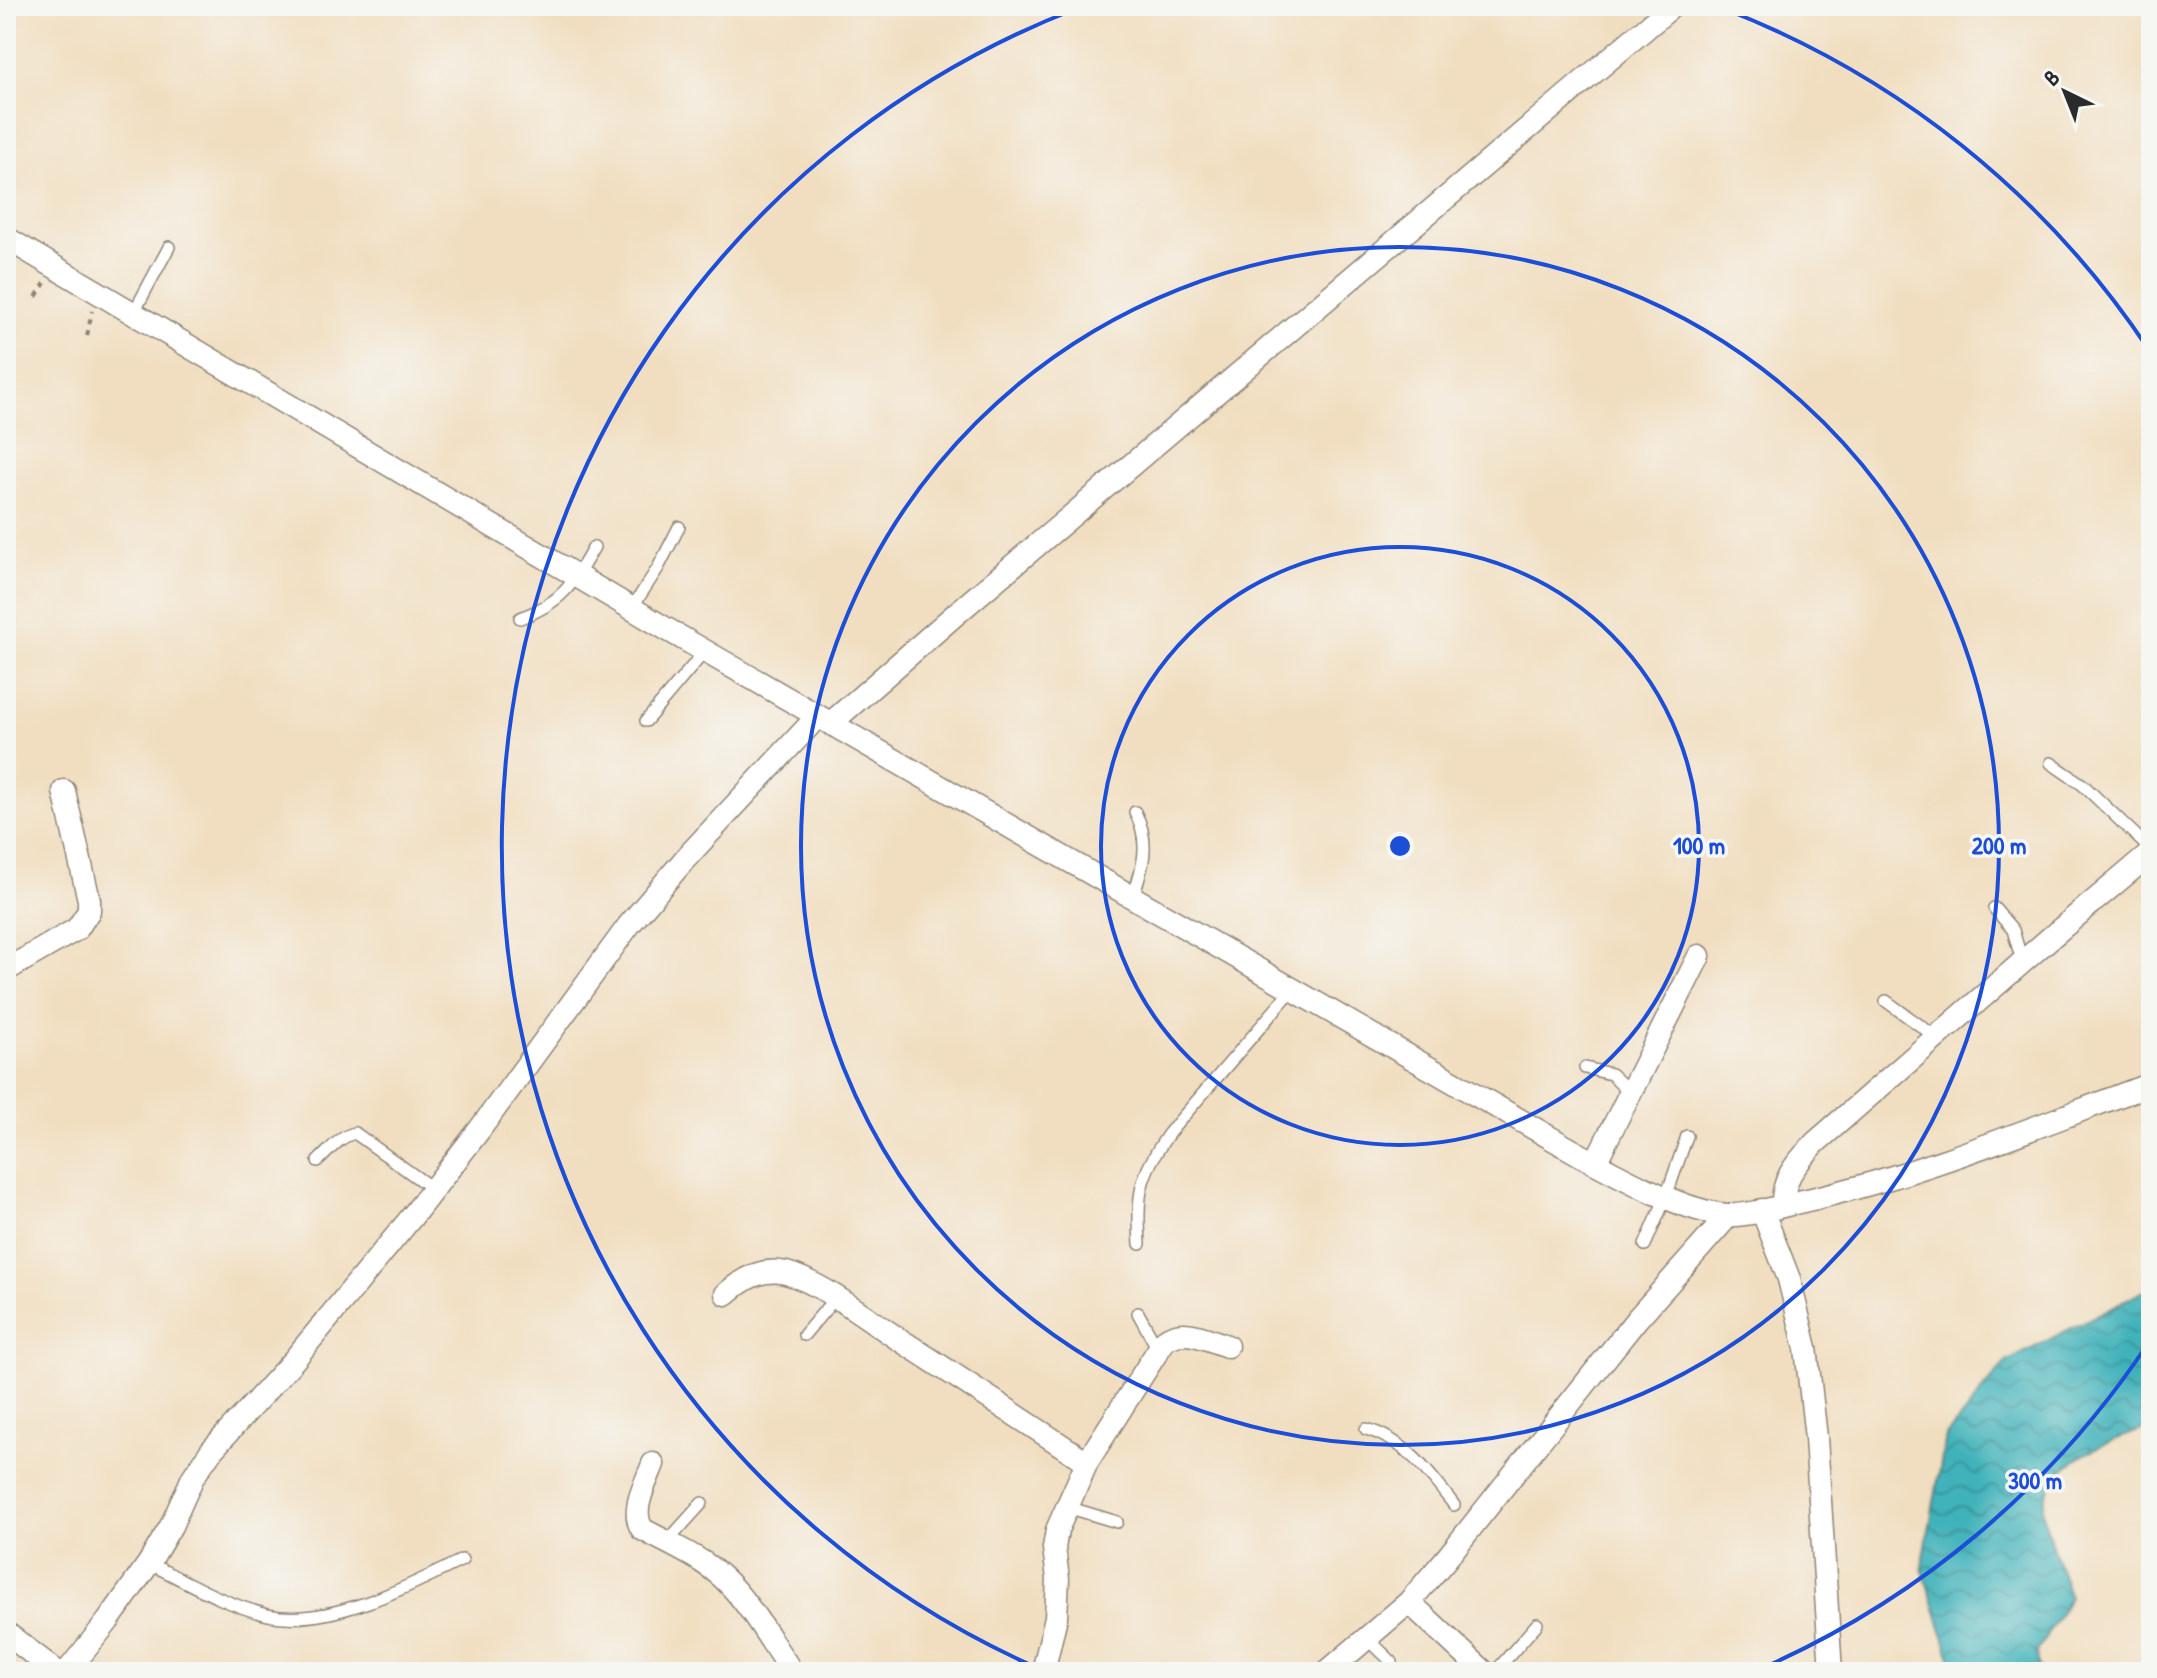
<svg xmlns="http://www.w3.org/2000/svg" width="2157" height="1678" font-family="'Patrick Hand',sans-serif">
<defs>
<pattern id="water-waves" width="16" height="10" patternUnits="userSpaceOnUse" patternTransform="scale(2)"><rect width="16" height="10" fill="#41b2ba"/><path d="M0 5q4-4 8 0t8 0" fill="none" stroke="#379197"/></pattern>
</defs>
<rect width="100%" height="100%" fill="#f6f6f2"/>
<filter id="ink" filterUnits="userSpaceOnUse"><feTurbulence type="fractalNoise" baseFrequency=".0125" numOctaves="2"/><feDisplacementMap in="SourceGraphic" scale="16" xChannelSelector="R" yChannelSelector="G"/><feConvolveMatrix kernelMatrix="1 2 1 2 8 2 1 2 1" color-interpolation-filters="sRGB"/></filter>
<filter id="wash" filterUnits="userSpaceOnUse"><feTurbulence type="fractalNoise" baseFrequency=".006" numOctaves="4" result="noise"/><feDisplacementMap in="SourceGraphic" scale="32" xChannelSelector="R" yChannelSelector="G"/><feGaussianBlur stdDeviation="1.8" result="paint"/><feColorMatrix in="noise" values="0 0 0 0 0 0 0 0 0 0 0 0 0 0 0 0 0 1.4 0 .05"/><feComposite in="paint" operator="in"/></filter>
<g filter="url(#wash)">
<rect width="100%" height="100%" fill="#f1dec0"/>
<!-- water -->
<path fill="url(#water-waves)" stroke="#366e72" stroke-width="2" d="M2151,1287V1427C2111,1441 2049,1459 2043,1508C2041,1518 2065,1583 2070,1597L2037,1652L2039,1672H1951L1950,1655L1922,1568L1946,1436L2006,1362Z"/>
</g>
<g filter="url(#ink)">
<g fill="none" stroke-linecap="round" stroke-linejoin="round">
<!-- service casing -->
<g stroke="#8e8476" stroke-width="14">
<path id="service" d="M133,314L169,247
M632,608L658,568L679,527
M520,618C562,603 573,584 594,547
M646,721L705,651
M2051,763L2083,785L2151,850
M1133,897C1143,867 1151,842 1135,812
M1994,908L2013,930L2022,961
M1886,1001L1936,1037
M1585,1068L1611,1074L1630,1092
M318,1161C329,1151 340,1136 355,1133L433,1189
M1140,1244C1137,1193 1139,1176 1169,1133L1293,989
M1645,1245L1666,1197L1687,1136
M1138,1313L1158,1349
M804,1335L836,1297
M1366,1429C1406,1440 1430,1474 1454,1505
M1067,1507L1117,1522
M667,1542L702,1503
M149,1563C188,1583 226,1605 268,1615C328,1628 410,1586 462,1560
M1368,1639L1392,1662
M1495,1672L1537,1624"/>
</g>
<!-- minor casing -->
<g stroke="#8e8476" stroke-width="25">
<path id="minor" d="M6,238L663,627L1577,1153C1616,1174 1685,1213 1728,1215C1753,1216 1787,1204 1812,1199C1928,1172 2039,1125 2151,1084
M831,723L957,613L1672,6
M6,970L77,929L89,911V900L64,791
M1595,1163L1699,956
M1783,1206C1782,1177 1797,1163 1815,1143L2049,939L2151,853
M1762,1210L1789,1279L1806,1348L1816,1438L1831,1672
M726,1294C743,1279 762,1267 786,1273C820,1282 867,1318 897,1338C961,1379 1024,1421 1087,1462
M653,1464C646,1483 630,1510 642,1529C669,1544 699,1556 722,1577C750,1603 770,1641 792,1672
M1409,1602L1484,1672
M6,1633L57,1672
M67,1672L108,1621L149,1563L171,1526L193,1477L211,1451L293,1361L411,1218L480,1129L629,925L685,859L818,716
M1043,1672L1056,1617L1058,1579L1054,1548L1057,1530L1087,1462L1164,1341C1183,1326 1206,1339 1227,1346
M1327,1672L1409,1602L1446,1559L1636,1320L1729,1215"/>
</g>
<!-- path -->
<path stroke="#8e8476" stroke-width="4" stroke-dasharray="6 6" stroke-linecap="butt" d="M36,297L45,283
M87,336L92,311"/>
<!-- service -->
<use href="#service" stroke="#fff" stroke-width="11"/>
<!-- minor -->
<use href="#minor" stroke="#fff" stroke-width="22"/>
</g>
</g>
<!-- distance rings -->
<g fill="none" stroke="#1d4ed8" stroke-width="4">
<circle cx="1400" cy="846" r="299"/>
<circle cx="1400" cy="846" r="599"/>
<path d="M2149 1342A898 898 0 0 1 1758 1670M1042 1670A898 898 0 0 1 1078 8M1722 8A898 898 0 0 1 2149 350"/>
</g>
<circle cx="1400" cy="846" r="12" fill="#1d4ed8" stroke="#f6f6f2" stroke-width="4"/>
<g font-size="24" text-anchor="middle" font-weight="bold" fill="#1d4ed8" stroke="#f6f6f2" stroke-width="7" stroke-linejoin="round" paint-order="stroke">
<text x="1699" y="854">100 m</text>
<text x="1999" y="854">200 m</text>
<text x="2035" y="1489">300 m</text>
</g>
<!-- margin -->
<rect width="2157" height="1678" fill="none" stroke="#f6f6f2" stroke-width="32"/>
<!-- north arrow -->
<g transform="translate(2065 92) rotate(317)" stroke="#f6f6f2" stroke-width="6" paint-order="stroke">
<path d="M0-6L14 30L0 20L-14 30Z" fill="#2b2b2b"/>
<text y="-12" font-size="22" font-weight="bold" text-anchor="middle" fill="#2b2b2b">B</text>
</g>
</svg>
